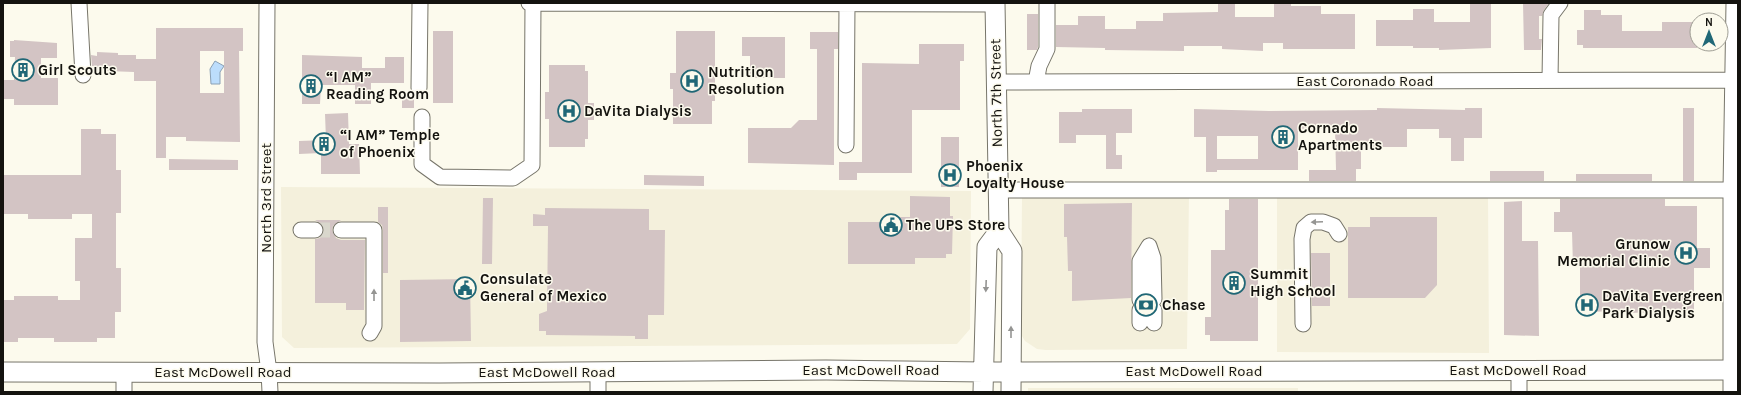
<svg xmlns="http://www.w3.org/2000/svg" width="1741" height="395" font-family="Karla,sans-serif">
<rect width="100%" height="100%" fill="#fcfaed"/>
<!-- built -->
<path fill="#f4f0dc" d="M281,187L971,191L970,329L957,344L294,348L282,337Z
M1189,194L1187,349L1046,350L1037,349L1025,341L1022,336L1021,329L1022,195Z
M1488,195L1489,353L1277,352V196Z
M1028,388H1298V392H1028Z"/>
<!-- water -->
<path fill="#bcddfc" stroke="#8aa0b5" d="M215,61L224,66L220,72V84H211L210,69Z"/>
<!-- building -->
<path fill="#d3c4c4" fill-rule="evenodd" d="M1218,3H1235V17H1274V3H1291V6H1321V14H1355V49H1283V43H1263V51L1222,49V46H1184V51L1105,50V48L1056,47V25H1078V16H1105V29H1136V21H1163V13L1218,12Z
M1470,3H1491V48L1439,50V48H1413V46H1376V20H1413V9H1434V22H1470Z
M1523,3H1549L1544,10L1542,16H1539V39H1542L1541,50H1524Z
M1584,10H1601V15H1622V31H1662V22H1697V48H1583V45H1577V30H1584Z
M1027,14H1038V47L1037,50H1027Z
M156,28H243V51H239L240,142L186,141V137H166V158H156V81H134V72L107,71V73H97V66H92L91,55L97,56V52L118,53V55H136V59H156ZM200,51H224V93H200Z
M433,31H453V103H433Z
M676,31H715V101H712V124H673V89H670V73H676Z
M810,32H838V49H834V165L748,163V128H791L799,120H817V49H810Z
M742,37H785V78H750V56H742Z
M14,40L57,43V58H41V78H58V105H14V99H3V80H14L15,57H10V41H14Z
M919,44H964V61H960V110H912V173H857V180H839V162H862V63L919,64Z
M302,55L362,57V68H385V57H404V83H371V104H355V85H321L320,104H302Z
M549,65H585V71H588V103H594V120H588V139H585V147H549V119H545V92H549Z
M402,96H414V108H402Z
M1377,108L1465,110V108H1482V138H1464V161H1451V138H1439V129H1407V147H1361V169H1356V181H1309V170H1336L1335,128L1298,129V170H1217V172H1206V137H1194V109L1269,111L1377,110ZM1217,136H1258V159H1217Z
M1683,108H1694V181H1683Z
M1082,109H1132V133H1116V155H1122V169H1106V135H1076V143H1059V112H1082Z
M348,113L349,144H359L360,174H321V153L299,154V141L326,140L325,114Z
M81,129H101V134H116V170H121V213H116V268H121V312H115V338H97V342H54V338H18V342H3V300H14V296H58V300H80V281H75V238H92V214H72V219H28V214H3V175H81Z
M941,137H959V187H941Z
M169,159L238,160V170H169Z
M1490,171H1544V181H1490Z
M1576,174H1652V181H1576Z
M644,175L704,176V186L644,185Z
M910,196L950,197V216H953L952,254H946V258H915V264H848V222H892V217H910Z
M483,198H493L492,264H482Z
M1229,199H1258V341H1210V335H1205V317H1211V250H1225V210H1229Z
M1560,199H1665V206H1697V248H1710V268H1694V311L1627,313V311L1580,312V266H1573L1572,232H1554V212H1560Z
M1522,201V241H1538L1539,336L1504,335V202Z
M1132,203L1131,298L1072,301V271H1068L1067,237H1064V204Z
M378,207H388V273H383V230L382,225L378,222Z
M545,208L649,209V230H665L664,315H648V339H635V336L546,335V331H539V314L547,311L548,226H533V214L545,215Z
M1370,217H1437V285L1425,298H1348V227H1370Z
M315,220H341L333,226L332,230L336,238L341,240H365L364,310H346V303H315V239L320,238L324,230L323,225Z
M1311,253H1330V306H1312Z
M470,279L471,341L400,342V280Z"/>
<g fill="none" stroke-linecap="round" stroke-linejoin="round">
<!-- minor-tunnel -->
<path stroke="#d9d7cc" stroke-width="15" stroke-dasharray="15 8" stroke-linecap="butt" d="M315,230H341"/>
<!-- minor casing -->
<g stroke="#77756a" stroke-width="17">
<path id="minor" d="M79,3L83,75
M267,3L265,342L269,372L270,392
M529,3L995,4
M1550,80L1551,15L1560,3
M996,82L1733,80
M1036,82L1039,66L1047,49V3
M419,88L420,3
M422,117V164L440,177L513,178L532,165L533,3
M846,145L847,4
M998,190H1731
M301,230H315
M341,230H374V326L370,333
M1149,246L1153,258L1154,299
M1140,300V261L1149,246
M1154,310V323
M1140,323V310
M1303,324L1302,239L1304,228L1311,222H1323L1334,226L1339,234
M1519,370V392
M598,371V392
M124,392V372
M1731,392V190L1734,3"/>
</g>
<!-- major casing -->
<g stroke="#77756a" stroke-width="21">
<path id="major" d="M995,3L999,231L1012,251L1011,392
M3,372L439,373L826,370L984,372L1738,370
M983,392L987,247L999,231"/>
</g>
<!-- minor -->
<use href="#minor" stroke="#fff" stroke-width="15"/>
<!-- major -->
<use href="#major" stroke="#fff" stroke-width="19"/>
</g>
<!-- one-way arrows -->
<defs><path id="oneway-solid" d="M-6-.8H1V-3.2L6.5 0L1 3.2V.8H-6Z"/></defs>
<g fill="#959593">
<use href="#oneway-solid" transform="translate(1317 222) rotate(178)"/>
<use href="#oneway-solid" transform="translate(986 286) rotate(92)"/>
<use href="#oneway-solid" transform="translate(374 295) rotate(-90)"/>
<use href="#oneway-solid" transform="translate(1011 332) rotate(-90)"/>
</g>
<!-- icons -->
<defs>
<g id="building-ring" transform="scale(1.15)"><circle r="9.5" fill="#fcfaed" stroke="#206776" stroke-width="1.5"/><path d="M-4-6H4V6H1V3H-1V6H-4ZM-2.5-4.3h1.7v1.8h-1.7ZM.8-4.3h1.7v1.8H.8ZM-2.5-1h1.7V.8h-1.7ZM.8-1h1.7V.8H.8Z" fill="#206776"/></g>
<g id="hospital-ring" transform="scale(1.15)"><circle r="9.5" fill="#fcfaed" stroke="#206776" stroke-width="1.5"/><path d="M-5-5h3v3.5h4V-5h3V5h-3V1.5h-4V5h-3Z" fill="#206776"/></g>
<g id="civic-ring" transform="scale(1.15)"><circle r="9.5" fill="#fcfaed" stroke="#206776" stroke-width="1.5"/><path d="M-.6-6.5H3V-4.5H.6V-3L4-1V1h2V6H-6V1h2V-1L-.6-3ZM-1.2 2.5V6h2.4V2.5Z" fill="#206776"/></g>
<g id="bank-ring" transform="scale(1.15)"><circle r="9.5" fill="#fcfaed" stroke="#206776" stroke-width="1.5"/><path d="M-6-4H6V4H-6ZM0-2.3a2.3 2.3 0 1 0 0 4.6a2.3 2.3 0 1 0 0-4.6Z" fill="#206776"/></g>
</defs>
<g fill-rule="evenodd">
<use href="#building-ring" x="23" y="70"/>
<use href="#hospital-ring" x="692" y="81"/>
<use href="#building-ring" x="311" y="86"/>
<use href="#hospital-ring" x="569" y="111"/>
<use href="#building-ring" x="1283" y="137"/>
<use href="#building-ring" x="324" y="144"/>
<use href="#hospital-ring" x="950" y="175"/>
<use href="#civic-ring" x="891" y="225"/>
<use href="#hospital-ring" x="1686" y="253"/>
<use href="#building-ring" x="1234" y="283"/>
<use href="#civic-ring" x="465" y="288"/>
<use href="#bank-ring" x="1146" y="305"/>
<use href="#hospital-ring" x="1587" y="305"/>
</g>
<g text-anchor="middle" stroke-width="3" stroke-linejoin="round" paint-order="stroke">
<!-- poi labels -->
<g font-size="15" font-weight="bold" fill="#14130f" stroke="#fcfaed" text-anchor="start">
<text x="38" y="75">Girl Scouts</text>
<text x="708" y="77">Nutrition<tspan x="708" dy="17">Resolution</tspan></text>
<text x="326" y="82">“I AM”<tspan x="326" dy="17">Reading Room</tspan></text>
<text x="584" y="116">DaVita Dialysis</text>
<text x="1298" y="133">Cornado<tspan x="1298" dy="17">Apartments</tspan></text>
<text x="340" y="140">“I AM” Temple<tspan x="340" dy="17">of Phoenix</tspan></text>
<text x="966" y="171">Phoenix<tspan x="966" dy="17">Loyalty House</tspan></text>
<text x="906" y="230">The UPS Store</text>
<text x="1670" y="249" text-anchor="end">Grunow<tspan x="1670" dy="17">Memorial Clinic</tspan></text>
<text x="1250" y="279">Summit<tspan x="1250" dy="17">High School</tspan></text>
<text x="480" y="284">Consulate<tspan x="480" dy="17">General of Mexico</tspan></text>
<text x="1602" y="301">DaVita Evergreen<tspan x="1602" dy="17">Park Dialysis</tspan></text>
<text x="1162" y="310">Chase</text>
</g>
<!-- street labels -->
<g font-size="15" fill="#14130f" stroke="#fcfaed">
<text x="1365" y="86">East Coronado Road</text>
<text transform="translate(996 93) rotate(-91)" y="5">North 7th Street</text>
<text transform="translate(266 198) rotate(-90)" y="5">North 3rd Street</text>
<text x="871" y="375">East McDowell Road</text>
<text x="1518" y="375">East McDowell Road</text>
<text x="1194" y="376">East McDowell Road</text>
<text x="223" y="377">East McDowell Road</text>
<text x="547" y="377">East McDowell Road</text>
</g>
</g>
<!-- border -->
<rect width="1741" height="395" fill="none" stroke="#14130f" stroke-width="8"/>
<!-- north arrow -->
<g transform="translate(1709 32)"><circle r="19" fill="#fcfaed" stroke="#9f9e94"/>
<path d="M0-3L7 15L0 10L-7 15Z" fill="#206776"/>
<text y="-6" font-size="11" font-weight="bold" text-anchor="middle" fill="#14130f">N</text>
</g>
</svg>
